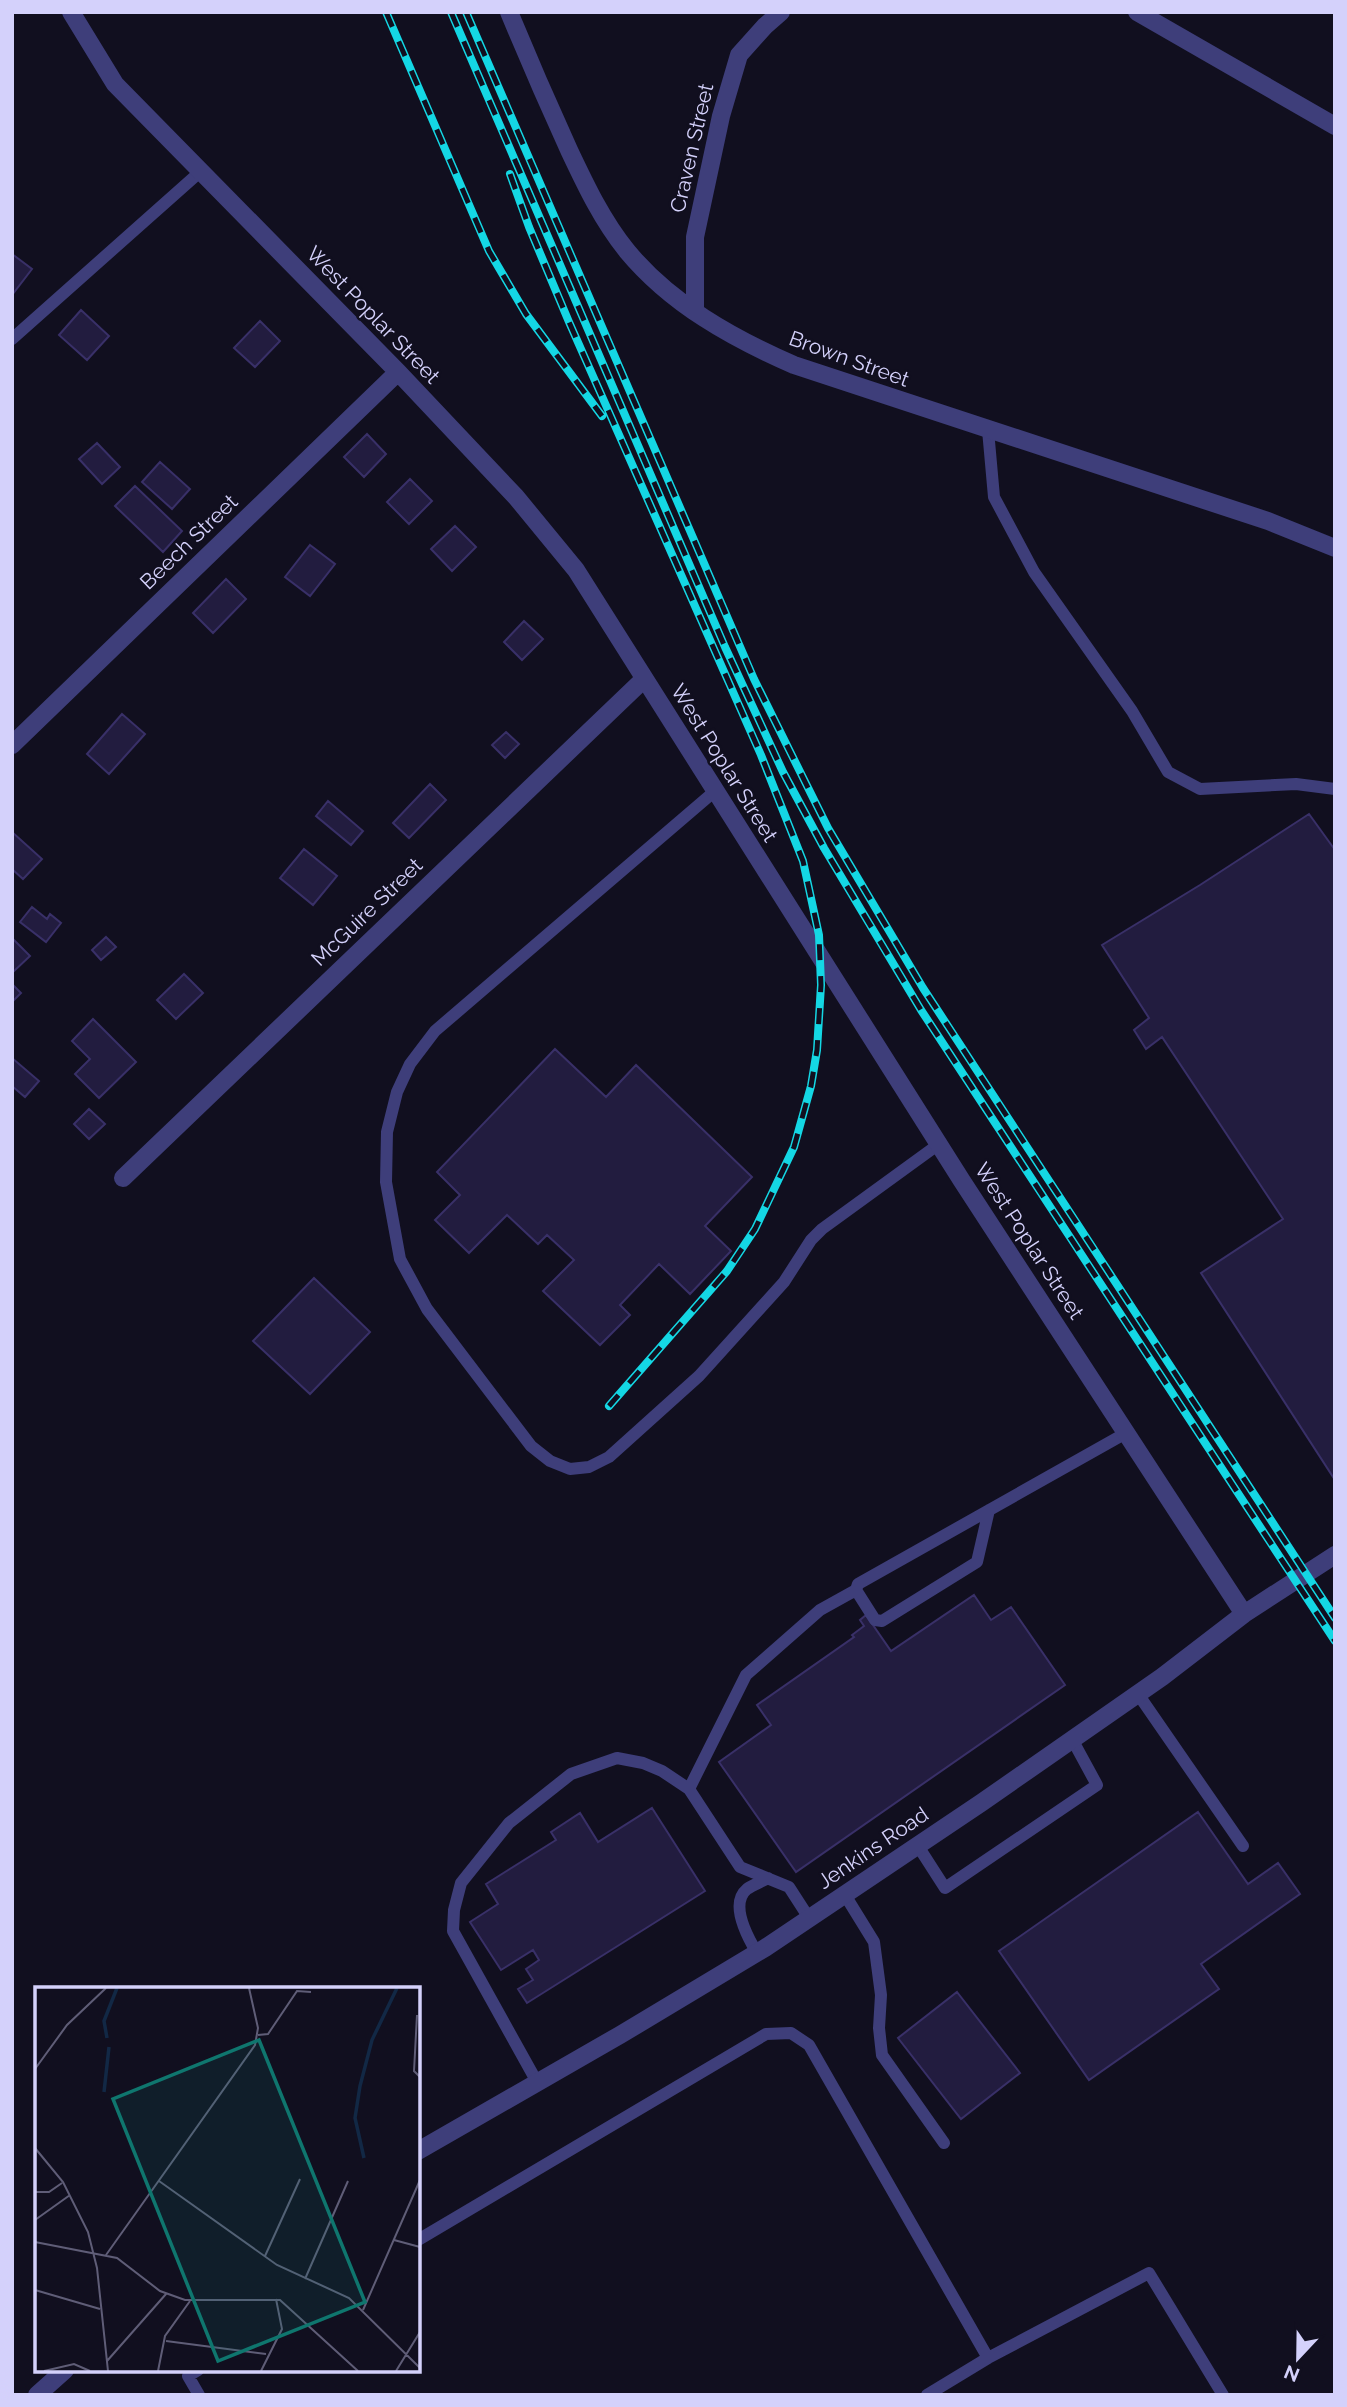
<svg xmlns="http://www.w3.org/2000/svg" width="1347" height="2407" font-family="Raleway,sans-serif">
<rect width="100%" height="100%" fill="#110f1f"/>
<!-- building -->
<path fill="#221c3f" stroke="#393068" stroke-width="2" d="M12,254L32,269L12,295Z
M81,310L109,336L87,360L59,335Z
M260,321L280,341L255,367L234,348Z
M367,434L386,454L364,477L344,457Z
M97,443L120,467L102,484L79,459Z
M160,462L190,489L172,509L142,482Z
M410,479L432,501L409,524L387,502Z
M135,486L182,531L163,552L115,506Z
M455,526L476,547L452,571L431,549Z
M310,545L335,564L310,596L285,577Z
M226,579L246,599L213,633L193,613Z
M524,621L543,639L522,660L504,642Z
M122,714L145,734L109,774L87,754Z
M506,732L519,744L505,758L492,745Z
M430,784L446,800L409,838L393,823Z
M328,801L363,831L351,845L316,816Z
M1309,814L1335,850V1480L1201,1273L1283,1219L1162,1037L1146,1049L1134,1030L1149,1018L1102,945L1200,885Z
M12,832L42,859L23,879L12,869Z
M304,849L337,876L313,905L280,878Z
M32,907L47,919L50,914L61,923L46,942L20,922Z
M106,937L116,947L101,960L92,950Z
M12,938L30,956L12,973Z
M184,974L203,993L176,1019L157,1000Z
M12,984L21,993L12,1002Z
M93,1019L136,1062L99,1098L75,1074L90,1059L72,1041Z
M555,1049L606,1097L636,1065L752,1177L705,1226L731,1251L690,1294L659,1264L620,1305L630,1315L600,1345L543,1291L574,1260L547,1235L538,1244L507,1215L469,1253L435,1220L460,1195L437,1172Z
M12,1058L39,1081L25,1097L12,1086Z
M89,1109L105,1124L89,1139L74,1124Z
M314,1278L370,1332L310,1394L253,1341Z
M974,1595L991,1620L1011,1607L1065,1685L796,1872L719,1762L771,1725L757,1705L854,1637L852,1635L864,1626L860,1620L866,1615L891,1651Z
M652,1808L705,1891L527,2003L518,1989L533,1980L526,1969L539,1960L533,1950L501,1970L470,1922L498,1904L486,1884L556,1840L551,1832L580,1813L598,1842Z
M1198,1812L1248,1884L1278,1863L1300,1894L1201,1964L1219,1989L1089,2080L999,1951Z
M957,1992L1020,2073L961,2119L898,2038Z"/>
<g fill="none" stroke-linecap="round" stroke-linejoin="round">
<!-- lane -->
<path stroke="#3e3e7a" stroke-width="12" d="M12,339L201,171
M988,430L994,497L1034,572L1132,711L1168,772L1200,789L1296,784L1335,789
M715,791L435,1031L410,1064L397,1092L387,1132L386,1182L400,1259L427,1309L531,1446L550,1461L570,1469L589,1467L609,1457L699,1376L784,1282L811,1240L822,1229L939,1144
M989,1510L977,1562L882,1621L875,1620L856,1590L858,1584L1126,1433
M1138,1694L1243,1846
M689,1789L746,1675L820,1610L856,1590
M918,1846L945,1888L1097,1785L1072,1739
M845,1895L874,1942L881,1995L879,2028L882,2055L944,2143
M757,1953C748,1938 729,1904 747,1889C753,1885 761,1882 768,1878
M537,2082L453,1931L454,1910L461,1883L509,1823L571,1774L617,1758L643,1763L662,1771L689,1789L740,1867L789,1887L809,1918
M418,2240L766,2034L791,2033L809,2045L988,2358L1149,2273L1223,2395
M198,2370L188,2376L199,2395
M927,2395L988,2358"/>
<!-- street -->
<path stroke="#3e3e7a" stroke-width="18" d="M71,12L115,84L398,372L516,497L576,570L962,1181L1244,1614
M509,12C528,58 548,104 569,150C586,186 602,220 627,251C671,304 732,338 794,365L1268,521L1335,548
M1137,12L1335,126
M695,312V237L721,116L739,55L765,26L781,12
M12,745L398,372
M123,1178L644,679
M418,2151L620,2035L765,1948L981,1803L1162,1677L1244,1614L1335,1555
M37,2395L65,2370"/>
<!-- rail casing -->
<g stroke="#14d7e4" stroke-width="8">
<path id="rail" d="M386,12L489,251L526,314L602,416
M451,12L725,647L783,772L824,848L921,1010L1335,1641
M466,12L754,679L828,828L923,988L1335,1618
M510,174L529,227L569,322L761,755L803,861L819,935L821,985L817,1050L811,1086L794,1147L755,1229L727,1271L609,1406"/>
</g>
<!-- rail -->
<use href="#rail" stroke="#110f1f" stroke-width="5" stroke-dasharray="16" stroke-linecap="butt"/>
</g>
<g text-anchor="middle" stroke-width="5" stroke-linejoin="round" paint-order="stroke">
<!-- street labels -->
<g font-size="21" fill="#d4d1fb" stroke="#110f1f">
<text transform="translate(692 148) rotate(-77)" y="7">Craven Street</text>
<text transform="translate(373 315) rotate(46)" y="7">West Poplar Street</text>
<text transform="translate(849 359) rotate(20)" y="7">Brown Street</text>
<text transform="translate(189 542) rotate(-44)" y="7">Beech Street</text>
<text transform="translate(724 763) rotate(58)" y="7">West Poplar Street</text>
<text transform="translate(367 912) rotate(-44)" y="7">McGuire Street</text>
<text transform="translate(1029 1241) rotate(57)" y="7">West Poplar Street</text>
<text transform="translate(873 1848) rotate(-34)" y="7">Jenkins Road</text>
</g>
</g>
<!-- overview -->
<g transform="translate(35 1987)">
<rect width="385" height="385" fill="#110f1f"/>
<path fill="none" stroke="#122845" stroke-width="3.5" d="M72,51L69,34L82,1M69,105L74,60M329,171L320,131L325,99L337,53L362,1"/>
<path fill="none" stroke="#5f5d77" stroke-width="2" d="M382,28L379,84L385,90M223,48L233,47L262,4L276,5M0,82L32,38L71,1M0,161L28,195L53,245L62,281L73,384M124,194L242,278L314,311L385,381M0,205H14L27,196M0,233L35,208M359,253L385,260M0,255L82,271L125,304L150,313H245L323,384M71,268L220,58L223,41L214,1M230,269L265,192M270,292L313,194M0,303L65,322M328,323L385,193M131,354L231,367M72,374L131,307M9,384L39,377L55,384M123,384L130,349L155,314M226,384L247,342L241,312M361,384L385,345"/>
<path fill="#0f766e" fill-opacity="0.15" stroke="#0f766e" stroke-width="3.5" d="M224,53L330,315L183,374L78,112Z"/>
<rect width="385" height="385" fill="none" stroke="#d4d1fb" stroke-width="3.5"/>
</g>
<!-- border -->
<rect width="1347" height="2407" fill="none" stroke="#d4d1fb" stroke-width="28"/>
<!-- north arrow -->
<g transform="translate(1298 2358) rotate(202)" stroke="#110f1f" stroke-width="5" paint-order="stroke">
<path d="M0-5L12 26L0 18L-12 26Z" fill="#d4d1fb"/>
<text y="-10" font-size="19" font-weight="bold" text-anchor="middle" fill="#d4d1fb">N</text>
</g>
</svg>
